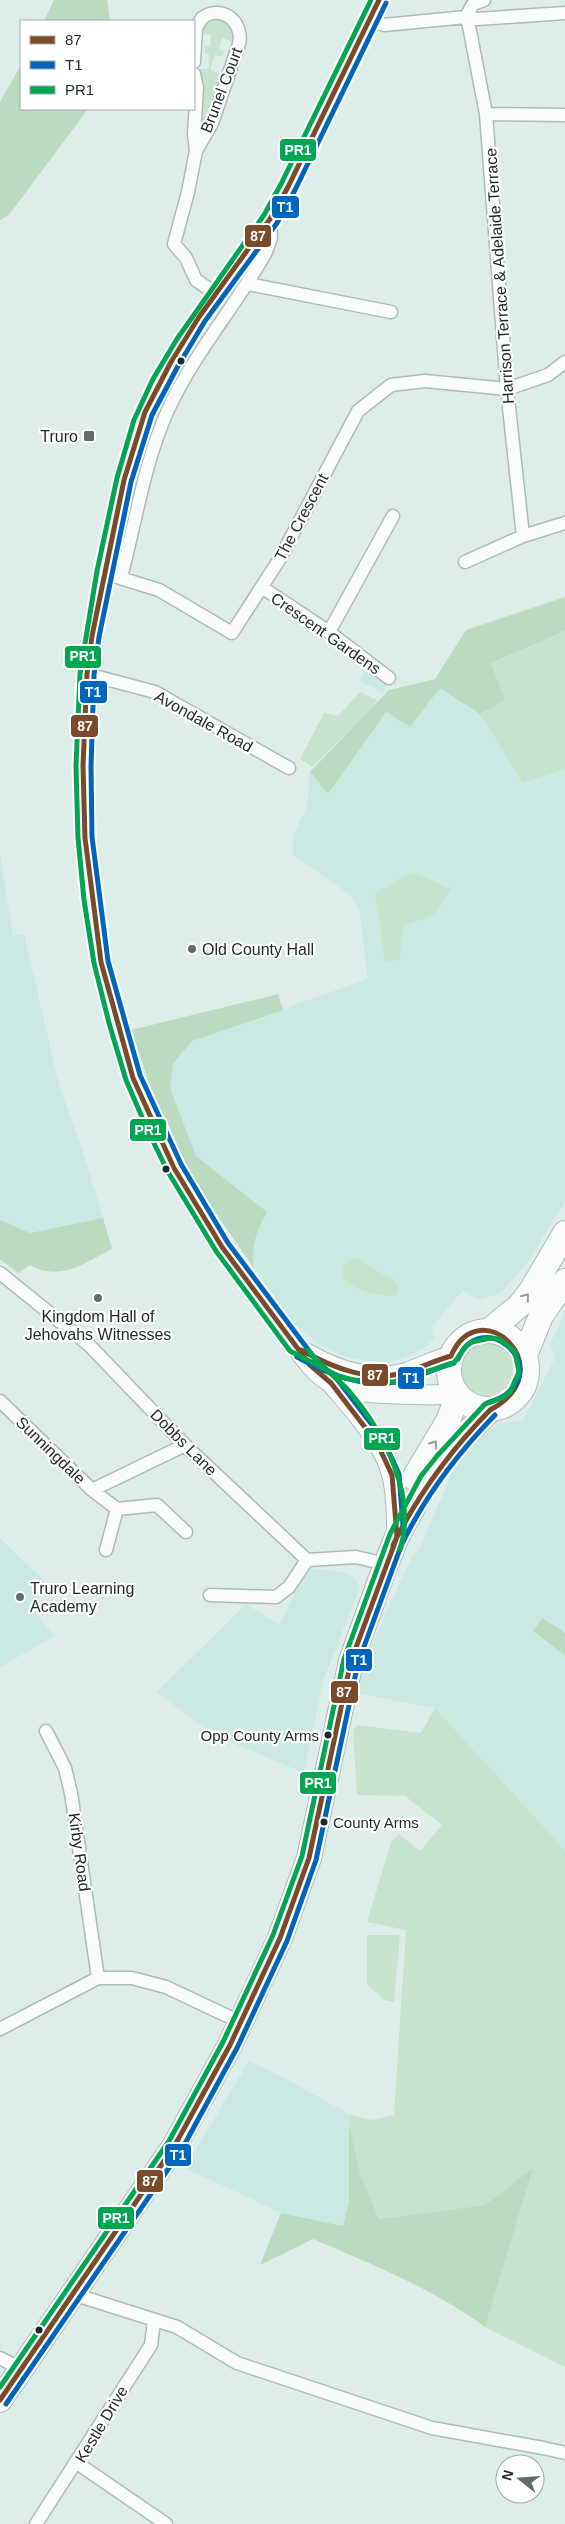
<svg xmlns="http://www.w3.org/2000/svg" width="565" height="2524" font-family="Arial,sans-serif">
<rect width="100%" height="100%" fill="#ddedea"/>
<!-- built -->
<path fill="#cce8e3" d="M565,666V1202L527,1263L500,1294L478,1300L463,1290L432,1327L434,1339L428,1345L412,1355L387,1363L350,1358L321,1346L293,1324L254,1268L251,1249L256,1231L267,1212L196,1156L170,1088L173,1064L192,1041L368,979L359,909L350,895L293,855V836L307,806L310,772L328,794L386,711L410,727L440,688Z
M366,670L389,683L382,693L359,680Z
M0,854L13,936L24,934L59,1085L82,1149L103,1218L30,1233L0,1220Z
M565,1313V1633L542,1618L533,1631L565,1656V1850L435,1708L354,1693L372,1644L412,1557L420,1548L457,1461L467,1447L499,1424L523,1420L555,1358L550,1344Z
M0,1538L50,1587L30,1607L55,1636L0,1667Z
M308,1568L342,1572L353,1577L360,1587L323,1681L304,1773L212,1734L157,1692L246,1604L279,1625Z
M249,2061L286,2079L351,2115L349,2125V2201L343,2226L281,2213L185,2168Z"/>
<!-- green -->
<path fill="#c8e3cd" d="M215,20L230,23L234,34L232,41L222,38L219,49L224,51L222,57L215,55L210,70L221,75L200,134L198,73L199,69H209V54L205,53V46H210L211,35L200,34L204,25Z
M565,631V769L523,783L480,714L505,700L491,663Z
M360,692L377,700L369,712L312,767L300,759L324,713L338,716Z
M413,872L451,889L435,914L403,926L400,959L385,962L375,893Z
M357,1258L396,1282L399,1288L397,1294C388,1300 353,1289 345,1280C342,1276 342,1270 344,1265L350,1259Z
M459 1369a27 27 0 1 1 54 0a27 27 0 1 1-54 0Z
M435,1708L565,1850V2367L485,2327L532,2169L485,2205L379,2219C367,2191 344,2146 351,2115L371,2120L394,2115L406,1930L367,1922L391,1842L399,1834L420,1851L442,1825L405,1796L357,1795L353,1731L357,1725L421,1733Z
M367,1935H400L394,2002L384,2000L367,1984Z"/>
<!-- forest -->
<path fill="#bbdac0" d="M54,0H107L110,21H44Z
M21,65V109H88L9,215L0,220V102Z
M565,597V631L491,663L505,700L480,714L440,688L410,727L386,712L328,794L310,772L389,690L435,679L466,630Z
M278,994L283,1010L192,1041L173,1064L170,1088L196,1156L267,1212C256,1232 251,1246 254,1268L192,1179L150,1086L131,1030Z
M103,1218L112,1249C84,1263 61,1282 30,1265L18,1273L0,1259V1220L30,1233Z
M542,1618L565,1633V1656L533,1631Z
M349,2125L360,2174L379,2219L485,2205L533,2168L485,2327C434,2289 371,2264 313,2239L260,2265L281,2213L343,2226L349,2201Z"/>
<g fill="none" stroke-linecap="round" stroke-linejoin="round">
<!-- street casing -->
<g stroke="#aebab8" stroke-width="15">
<path id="street" d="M466,17L469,26L486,114L507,389L523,536
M466,17L477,19L565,13
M370,20L384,25L466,17L473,4L484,0
M194,62L196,28L202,18C221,4 244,21 239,44L212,123L196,151
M194,74L197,88L194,134L196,151L188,192L174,244L186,258L196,280L216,294
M486,114L565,115
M248,284L391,312
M465,562L523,536L565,523
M104,573L159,590L232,633L279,560L358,411L391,385L425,381L507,389L548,375L565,362
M121,577C136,521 144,463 168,410C194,353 236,306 266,252L271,238L270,219
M263,588L329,632L389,678
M329,632L393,516
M87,674L155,692L289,768
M0,1273L89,1345L185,1445L307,1560L356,1557L386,1564
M0,1401L92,1490L185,1445
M92,1490L117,1509L157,1505L186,1532
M106,1550L117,1509
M210,1595L276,1597L289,1587L307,1560
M46,1731L65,1768L71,1793L98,1978
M0,2029L98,1978H132L166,1987L240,2022
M73,2294L177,2327L237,2363L432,2428L543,2448L565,2453
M0,2358L21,2369
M77,2463L166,2524
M36,2524L151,2345L154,2321"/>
</g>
<!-- secondary casing -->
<g stroke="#aebab8" stroke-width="21">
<path id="secondary" d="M379,0C358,45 336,89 314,134C300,164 287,194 268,222C228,284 176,339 147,409C127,454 119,504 108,552C55,800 83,1053 233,1263C249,1285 268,1306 284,1328C298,1348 310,1372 333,1384C352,1393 376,1393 397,1394C417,1394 436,1397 455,1393
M307,1353C335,1370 374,1383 407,1372C422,1367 435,1360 451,1356
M331,1383C353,1410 383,1440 392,1476C397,1496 396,1517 397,1537"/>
</g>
<!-- highway casing -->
<g stroke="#aebab8" stroke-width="26">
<path id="highway" d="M490,1330L520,1305L531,1291L565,1233
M449 1370a39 39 0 1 1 78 0a39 39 0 1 1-78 0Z
M525,1355L541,1316L565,1281
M414,1478L447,1423L458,1396
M0,2400L175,2145L230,2045L280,1938L309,1858L351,1661L386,1564L397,1537L428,1480L457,1443L490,1410"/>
</g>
<!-- street -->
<use href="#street" stroke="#fafcfc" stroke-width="12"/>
<!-- secondary -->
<use href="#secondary" stroke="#fafcfc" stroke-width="19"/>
<!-- highway -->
<use href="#highway" stroke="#fafcfc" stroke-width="24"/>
<!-- bus-1 casing -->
<g stroke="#fff" stroke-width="9">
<path id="bus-1" d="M301,1350C333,1368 370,1383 407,1372C422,1367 436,1360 451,1356
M451,1356C480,1289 565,1370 490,1410
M393,1545C418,1494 450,1451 490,1410
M0,2400L175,2145L230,2045L280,1938L309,1858L351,1661L397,1537L392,1475L377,1443L331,1383L310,1365L222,1247L174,1168L133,1078L101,962L85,838L83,766L87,674L92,636L124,480L145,412L171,362L199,317L270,219L288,187L379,0"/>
</g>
<!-- bus-2 casing -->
<g stroke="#fff" stroke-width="9">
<path id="bus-2" d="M297,1357C331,1376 370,1391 409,1379C424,1375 438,1367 453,1363
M458,1359C481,1306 550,1364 505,1395C500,1399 493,1401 487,1403
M400,1548C424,1497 456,1455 495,1415
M6,2404L182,2149L237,2048L287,1941L316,1860L358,1663L404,1538L399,1474L383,1439L336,1378L316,1360L228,1243L181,1164L140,1075L108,961L92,837L91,766L94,675L99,637L131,482L152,415L178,366L205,321L277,223L295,190L386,3"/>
</g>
<!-- bus-3 casing -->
<g stroke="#fff" stroke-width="9">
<path id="bus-3" d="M308,1350C320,1366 336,1377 349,1391C384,1432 417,1495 400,1550
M0,2387L169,2141L223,2042L273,1935L302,1856L344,1659L390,1534L421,1476L437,1456L485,1404L504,1397L510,1392L519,1372L515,1352L499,1339L490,1338L472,1342L466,1346L454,1363L394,1382L354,1380L340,1377L290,1351L216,1251L168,1172L148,1131L126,1080L109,1023L94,963L84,900L78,838L76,766L80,674L97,571L117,478L134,420L153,379L177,339L264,215L281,184L371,0"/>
</g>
<!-- bus-1 -->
<use href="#bus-1" stroke="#7a4b2a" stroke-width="5"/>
<!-- bus-2 -->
<use href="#bus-2" stroke="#0065bd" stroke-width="5"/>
<!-- bus-3 -->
<use href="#bus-3" stroke="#00a651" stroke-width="5"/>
</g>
<!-- one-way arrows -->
<defs><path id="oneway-chevron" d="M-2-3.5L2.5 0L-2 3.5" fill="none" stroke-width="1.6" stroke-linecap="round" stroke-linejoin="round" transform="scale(1.25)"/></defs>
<g stroke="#979d9c">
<use href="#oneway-chevron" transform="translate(526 1297) rotate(-51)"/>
<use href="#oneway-chevron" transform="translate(434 1444) rotate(-55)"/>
</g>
<!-- markers -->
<g fill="#1e2826" stroke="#fff" stroke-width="2">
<circle cx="181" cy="361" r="4.5"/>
<circle cx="166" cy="1169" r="4.5"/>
<circle cx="328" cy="1735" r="4.5"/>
<circle cx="324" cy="1822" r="4.5"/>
<circle cx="39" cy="2330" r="4.5"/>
</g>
<g fill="#616d6b" stroke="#fff" stroke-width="2">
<rect x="83" y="430" width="12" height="12" rx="2.5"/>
<circle cx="192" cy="949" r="5"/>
<circle cx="98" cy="1298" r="5"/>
<circle cx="20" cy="1597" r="5"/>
</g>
<g text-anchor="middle" stroke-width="4.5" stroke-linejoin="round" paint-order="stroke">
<!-- bus labels -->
<g font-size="15" fill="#1e2826" stroke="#fff" text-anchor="end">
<text x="319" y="1741">Opp County Arms</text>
<text x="333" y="1828" text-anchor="start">County Arms</text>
</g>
<!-- street labels -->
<g font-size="16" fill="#1e2826" stroke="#fff">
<text transform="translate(221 90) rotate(-69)" y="6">Brunel Court</text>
<text transform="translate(499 276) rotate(-94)" y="6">Harrison Terrace &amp; Adelaide Terrace</text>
<text transform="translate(301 517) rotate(-62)" y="6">The Crescent</text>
<text transform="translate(326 633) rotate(35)" y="6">Crescent Gardens</text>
<text transform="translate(204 721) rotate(29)" y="6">Avondale Road</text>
<text transform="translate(184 1442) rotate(45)" y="6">Dobbs Lane</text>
<text transform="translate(51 1450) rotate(44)" y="6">Sunningdale</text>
<text transform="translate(80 1852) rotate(82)" y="6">Kirby Road</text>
<text transform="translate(101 2424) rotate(-59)" y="6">Kestle Drive</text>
</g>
<!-- poi labels -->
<g font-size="16" fill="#1e2826" stroke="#fff" text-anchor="start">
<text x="78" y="442" text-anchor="end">Truro</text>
<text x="202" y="955">Old County Hall</text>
<text x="98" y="1322" text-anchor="middle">Kingdom Hall of<tspan x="98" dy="18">Jehovahs Witnesses</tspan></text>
<text x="30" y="1594">Truro Learning<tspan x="30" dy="18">Academy</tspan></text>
</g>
</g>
<g stroke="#fff" stroke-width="2">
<rect x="279" y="138" width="38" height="24" rx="5" fill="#00a651"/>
<rect x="271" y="195" width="29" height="24" rx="5" fill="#0065bd"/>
<rect x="244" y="224" width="28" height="24" rx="5" fill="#7a4b2a"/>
<rect x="64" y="645" width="38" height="24" rx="5" fill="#00a651"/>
<rect x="79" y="680" width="29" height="24" rx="5" fill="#0065bd"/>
<rect x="70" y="714" width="29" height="24" rx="5" fill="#7a4b2a"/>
<rect x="129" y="1118" width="38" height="24" rx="5" fill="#00a651"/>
<rect x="361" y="1363" width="28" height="24" rx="5" fill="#7a4b2a"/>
<rect x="397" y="1366" width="28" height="24" rx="5" fill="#0065bd"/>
<rect x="363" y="1427" width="38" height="24" rx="5" fill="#00a651"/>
<rect x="345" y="1648" width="28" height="24" rx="5" fill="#0065bd"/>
<rect x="330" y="1680" width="29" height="24" rx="5" fill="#7a4b2a"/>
<rect x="299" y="1771" width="38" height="24" rx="5" fill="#00a651"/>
<rect x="164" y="2143" width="28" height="24" rx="5" fill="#0065bd"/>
<rect x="136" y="2169" width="28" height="24" rx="5" fill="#7a4b2a"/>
<rect x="97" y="2206" width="38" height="24" rx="5" fill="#00a651"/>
</g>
<g font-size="14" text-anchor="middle" font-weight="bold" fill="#fff">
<text x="298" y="155">PR1</text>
<text x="285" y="212">T1</text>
<text x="258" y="241">87</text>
<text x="83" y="661">PR1</text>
<text x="93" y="697">T1</text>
<text x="85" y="731">87</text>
<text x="148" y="1135">PR1</text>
<text x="375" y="1380">87</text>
<text x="411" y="1383">T1</text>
<text x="382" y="1443">PR1</text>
<text x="359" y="1665">T1</text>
<text x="344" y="1697">87</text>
<text x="318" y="1788">PR1</text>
<text x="178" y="2160">T1</text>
<text x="150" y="2186">87</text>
<text x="116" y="2223">PR1</text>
</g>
<!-- legend -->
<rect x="20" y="20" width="175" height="90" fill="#ffffff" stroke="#a5a9a8"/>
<rect x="30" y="36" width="25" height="8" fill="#7a4b2a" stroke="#a5a9a8"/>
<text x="65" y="45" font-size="15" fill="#1e2826">87</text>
<rect x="30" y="61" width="25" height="8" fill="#0065bd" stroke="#a5a9a8"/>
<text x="65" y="70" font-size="15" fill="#1e2826">T1</text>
<rect x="30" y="86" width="25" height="8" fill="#00a651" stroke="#a5a9a8"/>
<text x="65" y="95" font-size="15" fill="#1e2826">PR1</text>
<!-- north arrow -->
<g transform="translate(520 2479) rotate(287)"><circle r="24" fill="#ffffff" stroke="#a5a9a8"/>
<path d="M0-4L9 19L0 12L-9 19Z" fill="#616d6b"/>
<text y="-8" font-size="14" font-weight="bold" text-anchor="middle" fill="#1e2826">N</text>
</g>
</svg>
